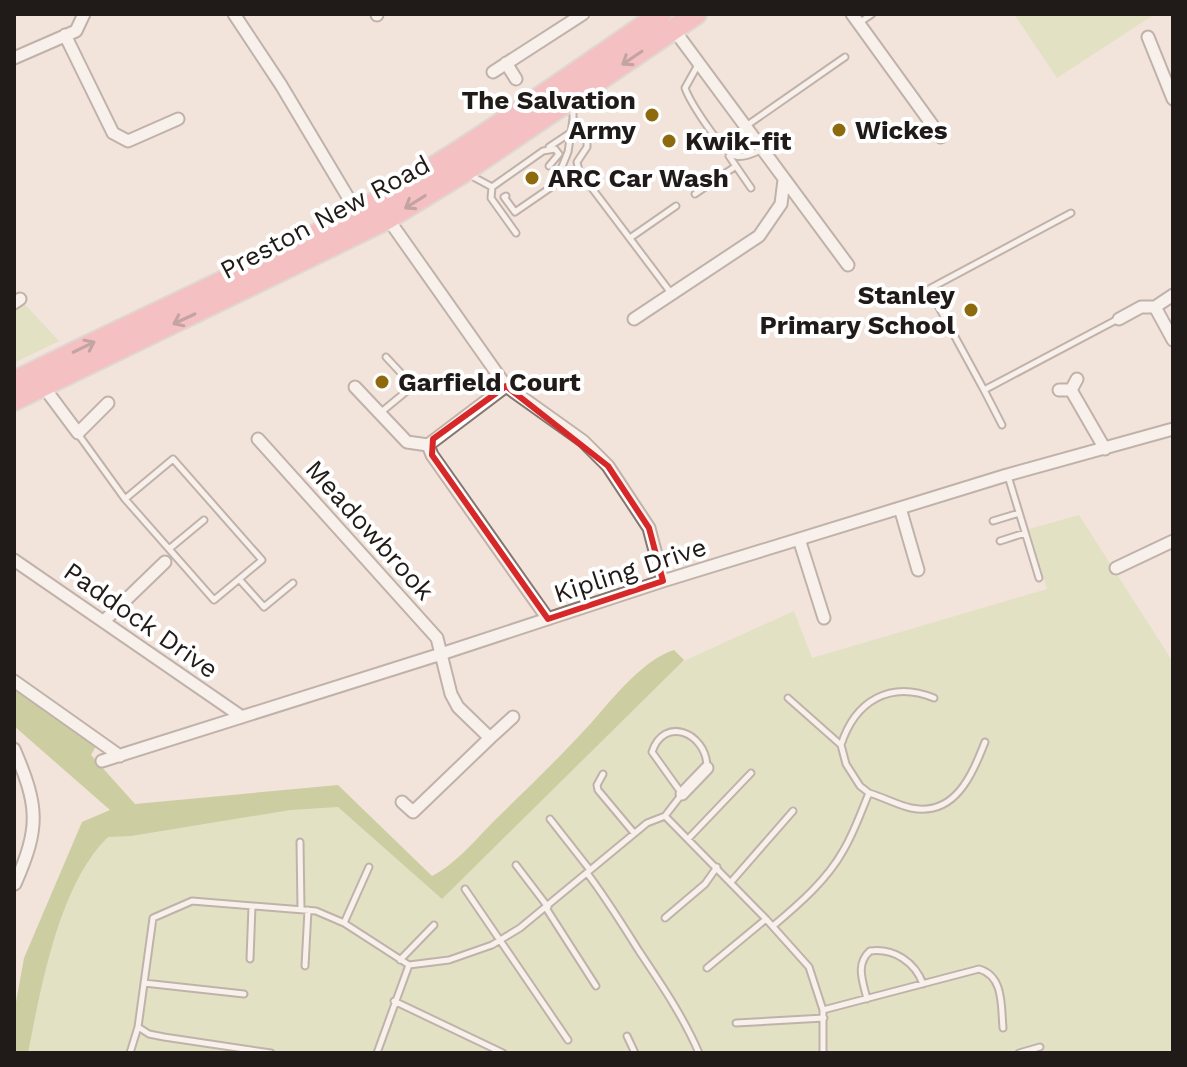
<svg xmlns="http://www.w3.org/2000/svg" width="1187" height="1067" font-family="'Work Sans',sans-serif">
<rect width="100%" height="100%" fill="#f3e4db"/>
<!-- green -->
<path fill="#cedea7" d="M1014,14H1155L1057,78Z
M20,299L59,341L14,363V303Z
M1079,515L1173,662V1053H14L28,959L98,827L339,790L442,890L664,670L794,611L812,658L1047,589L1029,529Z"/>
<!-- forest -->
<path fill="#9db25c" d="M674,650L684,660L442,899L338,807L290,810L131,836L108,837C59,884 41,987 28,1053H14V1013L24,958L82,822L110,810L14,726V689L96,746L91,755L135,804L338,785L432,876C457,863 476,839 496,819C529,787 561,756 592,722C612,699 644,659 674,650Z"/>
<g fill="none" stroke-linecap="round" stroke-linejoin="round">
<!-- lane casing -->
<g stroke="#847770" stroke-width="9">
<path id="lane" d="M859,23L872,14
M699,63L685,88C690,102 723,154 736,156C744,158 754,153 761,150
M573,104V119L587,140V147L577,162L579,171L671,293
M746,126L845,57
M549,147L570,133
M729,156L751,188
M468,174L492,187
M492,187L543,151L555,149L559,154L549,166
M492,187L491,198L516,233
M695,194L736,166
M506,196L504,197L515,212L566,177L561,169L568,152L573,119
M630,238L676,206
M984,390L929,289L1071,213
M380,413L413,386L386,357
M1002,425L984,390L1118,319
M78,434L125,499L214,600L262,560L173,459L125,499
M1008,476L1039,578
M993,521L1019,513
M1000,541L1025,533
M169,549L204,520
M239,579L264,607L293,583
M841,745C855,701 890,680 934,698
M603,774L597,785L598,790L634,833
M869,793C883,797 897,805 911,808C955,817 972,775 985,742
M665,816L682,794L652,752C664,715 706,733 707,766
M550,819L590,870
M688,839L751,773
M300,842L301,909
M516,865L548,907
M587,873C606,898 622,924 639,951C661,984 683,1016 699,1053
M731,882L793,811
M465,889L568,1040
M546,908L596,986
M665,918L705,884L717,867
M344,923L369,867
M773,926C798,905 827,880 843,851C854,833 861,812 869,793L860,786L846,764L841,745L788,698
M250,959L252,906
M400,960L434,925
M305,966L308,910
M707,968L766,919
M144,983L244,994
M867,999C863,982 855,964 870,951C894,948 915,962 923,984
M394,1001L503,1053
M823,1010L979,969C1004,976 1001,1006 1003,1028
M736,1023L824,1018
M138,1027L149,1034L164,1037L271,1053
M627,1036L635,1053
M130,1053L138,1027L153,918L192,901L316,911L344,923L409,965L449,960L492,945L520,928L647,823L665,816L766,919L809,967L823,1010V1053
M377,1053L409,965
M1019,1053L1040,1047"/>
</g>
<!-- street casing -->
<g stroke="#847770" stroke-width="15">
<path id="street" d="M234,14L281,85L358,214
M852,14L941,137
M377,15V14
M672,27L848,265
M65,35L113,133L128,141L178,119
M1148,37L1173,99
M14,58L76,31L84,14
M506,63L516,79
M493,72L583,14
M386,216L506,386L583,441L608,466L649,528L663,581
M14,303L20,299
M1155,307L1173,340
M634,319L759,236L781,204L784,180
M1119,319L1141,307H1155L1173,295
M1077,379L1071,390L1105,449
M43,386L78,433L108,403
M355,387L407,442L428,445
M1059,390H1071
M258,439L437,638L451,694L458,707L490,738L413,812L402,802
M428,445L432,455L548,619
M428,445L506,386
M900,508L918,570
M799,539L824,618
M14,560L242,717
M1116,568L1173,541
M104,621L165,562
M14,681L120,756
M490,738L513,717
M14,749C39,807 40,827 15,884
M102,761L441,654L663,581L1007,475L1173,429
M682,794L707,768"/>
</g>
<!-- highway casing -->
<g stroke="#c9c8c8" stroke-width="24">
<path id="highway" d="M14,382C135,321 260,268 378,201C475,144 568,78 661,14
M14,400L387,219L459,175L696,14"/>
</g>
<!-- lane -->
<use href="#lane" stroke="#fff" stroke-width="5"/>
<!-- street -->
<use href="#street" stroke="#fff" stroke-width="11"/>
<!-- highway -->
<use href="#highway" stroke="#f896a5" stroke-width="20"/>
</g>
<!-- one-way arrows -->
<defs><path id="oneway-shaft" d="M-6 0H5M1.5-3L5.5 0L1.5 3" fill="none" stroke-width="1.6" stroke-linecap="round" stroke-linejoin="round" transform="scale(2)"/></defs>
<g stroke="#8c585e">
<use href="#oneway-shaft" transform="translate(632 58) rotate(146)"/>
<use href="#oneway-shaft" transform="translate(415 202) rotate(148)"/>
<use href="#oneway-shaft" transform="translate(184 319) rotate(155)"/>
<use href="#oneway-shaft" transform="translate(84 347) rotate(-26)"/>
</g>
<!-- marked area -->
<path d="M0 0H1187V1067H0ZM506,386L608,466L649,528L663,581L548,619L432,455L433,439Z" fill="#f3e4db" fill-opacity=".55" fill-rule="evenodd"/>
<path fill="none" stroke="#d62828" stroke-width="6" stroke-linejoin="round" d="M506,386L608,466L649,528L663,581L548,619L432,455L433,439Z"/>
<!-- markers -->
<g fill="#8d6a0d" stroke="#fff" stroke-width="3">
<circle cx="652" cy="115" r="8"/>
<circle cx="839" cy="130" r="8"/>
<circle cx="669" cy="141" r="8"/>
<circle cx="532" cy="178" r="8"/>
<circle cx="971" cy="310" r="8"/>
<circle cx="382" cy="382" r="8"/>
</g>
<g text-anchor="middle" stroke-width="8" stroke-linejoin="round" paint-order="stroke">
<!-- poi labels -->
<g font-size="26" font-weight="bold" fill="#201b18" stroke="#fff" text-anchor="start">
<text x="636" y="109" text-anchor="end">The Salvation<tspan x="636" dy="30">Army</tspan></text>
<text x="855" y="139">Wickes</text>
<text x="685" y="150">Kwik-fit</text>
<text x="548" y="187">ARC Car Wash</text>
<text x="955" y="304" text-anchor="end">Stanley<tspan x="955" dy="30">Primary School</tspan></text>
<text x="398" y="391">Garfield Court</text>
</g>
<!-- street labels -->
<g font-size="26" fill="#201b18" stroke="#fff">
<text transform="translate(325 217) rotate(-28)" y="9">Preston New Road</text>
<text transform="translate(370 530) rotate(48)" y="9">Meadowbrook</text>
<text transform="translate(630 570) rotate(-18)" y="9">Kipling Drive</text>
<text transform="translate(141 620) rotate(35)" y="9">Paddock Drive</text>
</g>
</g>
<!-- border -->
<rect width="1187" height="1067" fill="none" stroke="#201b18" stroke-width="32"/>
</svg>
